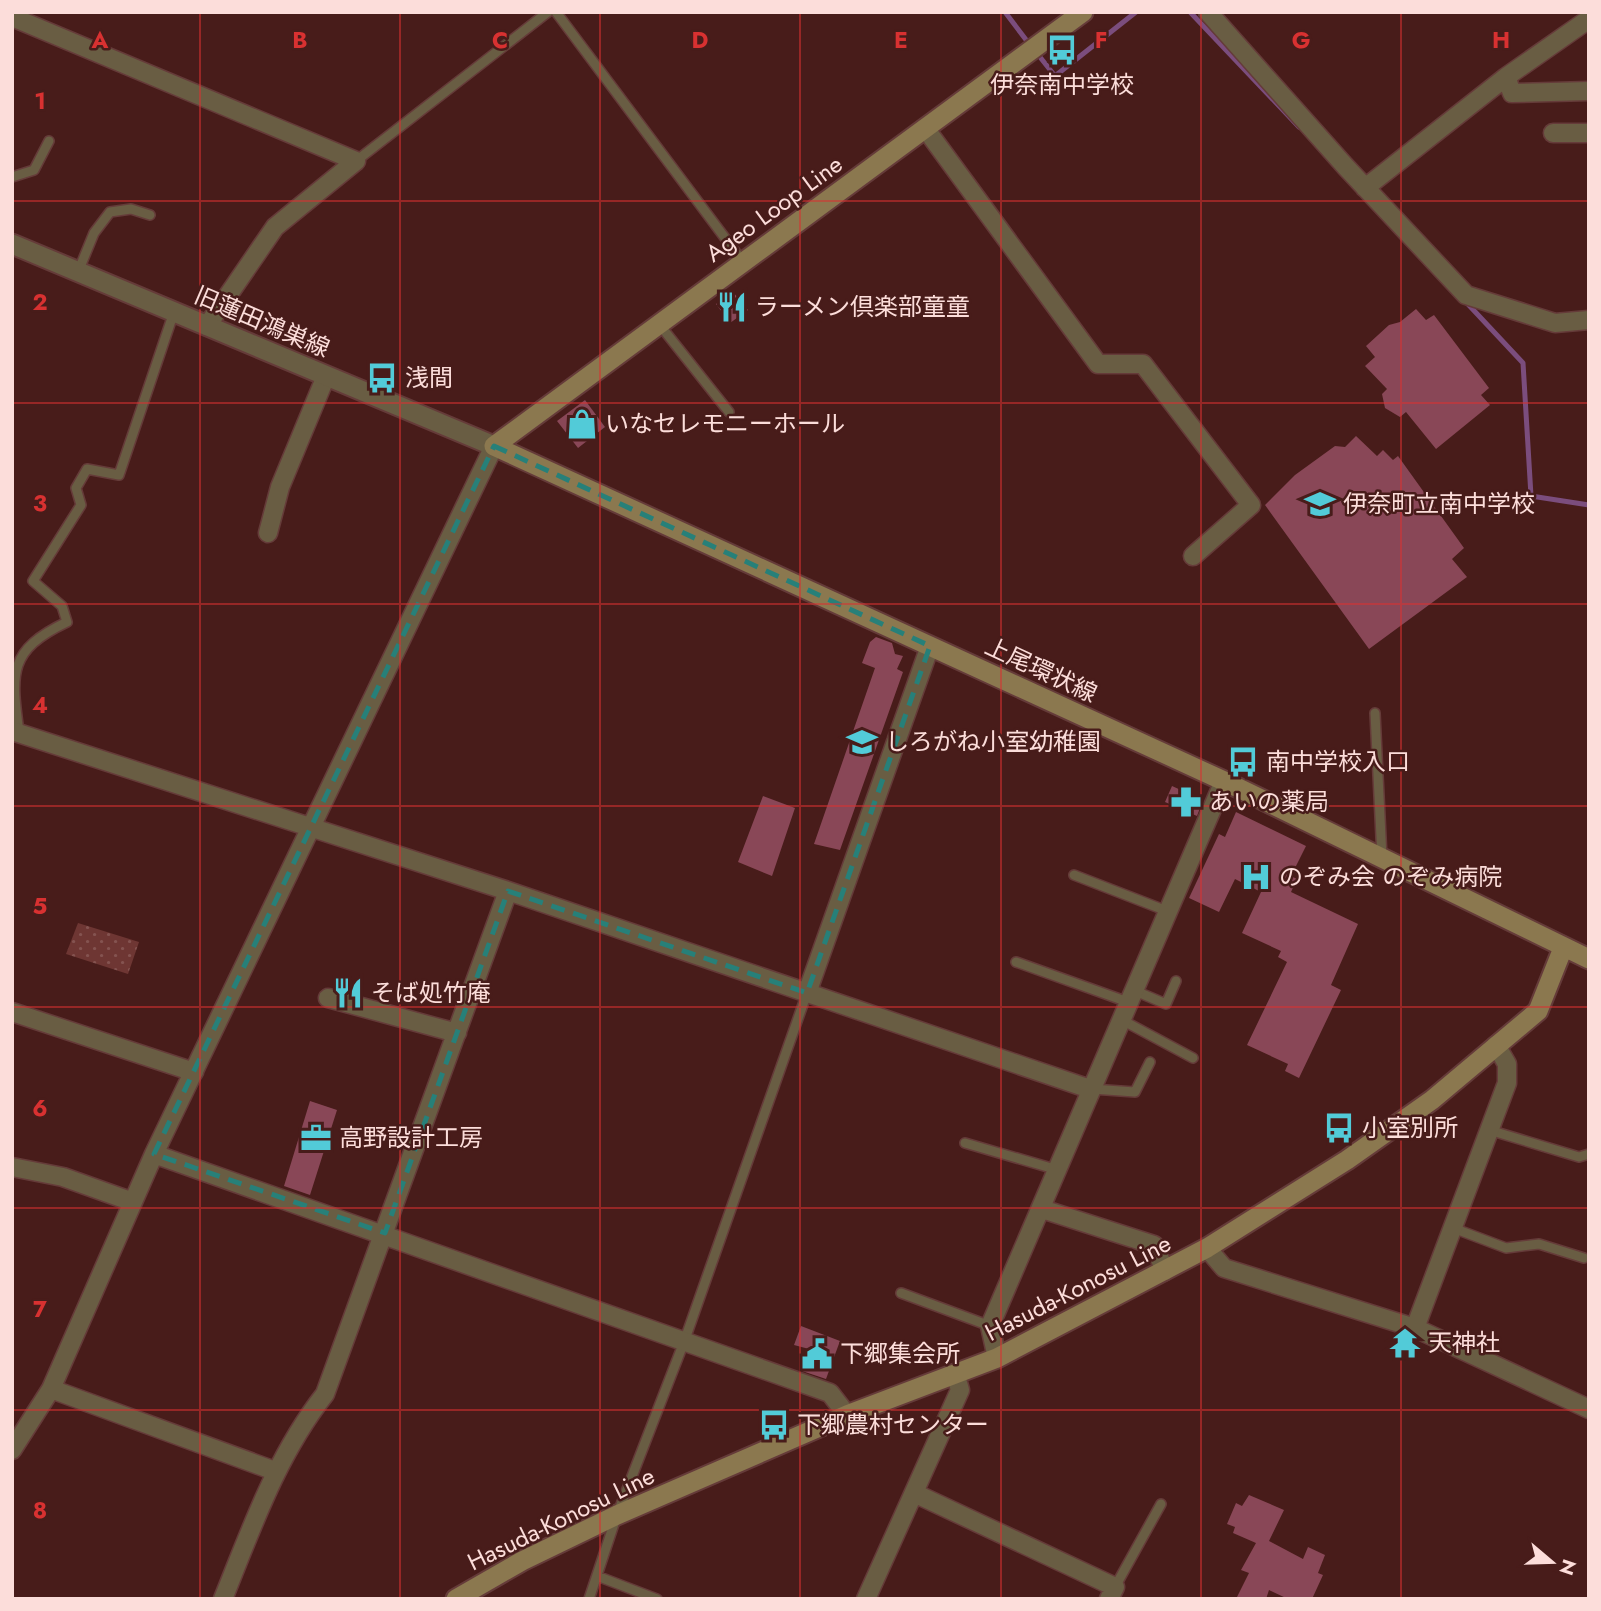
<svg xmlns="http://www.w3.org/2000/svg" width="1601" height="1611" font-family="Jost,'Noto Sans JP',sans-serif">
<defs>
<pattern id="park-dots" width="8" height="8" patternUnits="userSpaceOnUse" patternTransform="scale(1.75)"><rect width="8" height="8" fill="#6e3633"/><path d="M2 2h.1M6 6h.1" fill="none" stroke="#845350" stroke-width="1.8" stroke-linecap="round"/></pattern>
</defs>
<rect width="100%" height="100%" fill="#481c1a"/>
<!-- park -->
<path fill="url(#park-dots)" d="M78,923L139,942L128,974L66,954Z"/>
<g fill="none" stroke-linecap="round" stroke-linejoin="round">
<!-- stream -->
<path stroke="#7b4d7d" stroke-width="5" d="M1005,12L1030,45
M1190,12L1299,127
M1036,52L1055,76L1136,12
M1465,301L1523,363L1531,496L1589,505"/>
</g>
<!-- building -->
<path fill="#894757" d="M733,292L748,310L730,323L716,304Z
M1416,309L1426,320L1434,315L1489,388L1481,395L1490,405L1436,449L1406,412L1400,417L1385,408L1382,394L1387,389L1365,366L1375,357L1366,346L1389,325L1400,322Z
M585,400L605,427L578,448L557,421Z
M1356,436L1377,456L1383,450L1393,460L1398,456L1464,548L1452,559L1467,577L1369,649L1265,505L1295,475L1335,446L1345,447Z
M876,637L892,643L895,654L903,656L897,669L903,672L840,850L814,844L875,668L862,663L870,642Z
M1172,786L1203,800L1197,816L1165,802Z
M763,796L795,808L772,876L738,862Z
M1236,812L1306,846L1291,876L1297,879L1291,892L1358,924L1331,985L1341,990L1299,1078L1285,1071L1288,1064L1247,1045L1287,962L1278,957L1281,951L1242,933L1261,892L1235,879L1219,912L1189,898L1219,834L1225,837Z
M310,1101L337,1110L310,1195L284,1186Z
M801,1326L840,1341L826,1379L802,1371L809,1349L794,1345Z
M1249,1495L1284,1510L1269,1541L1303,1559L1308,1547L1325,1555L1318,1573L1323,1575L1312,1599H1288L1269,1590L1266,1599H1236L1249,1573L1241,1570L1256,1543L1233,1533L1235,1527L1227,1524L1236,1503L1242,1506Z"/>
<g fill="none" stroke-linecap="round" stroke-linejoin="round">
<!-- service casing -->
<g stroke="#653b39" stroke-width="12">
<path id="service" d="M556,12L743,262
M356,161L548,12
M12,177L34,170L49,141
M78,272L94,233L110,212L131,209L150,215
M659,324L729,412
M1375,713L1382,858
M19,732C11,673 8,650 67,622L62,606L33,581L81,505L76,488L87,469L119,475L174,312
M1074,875L1167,911
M1016,962L1128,1002
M1133,990L1166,1004L1176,981
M1120,1019L1193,1058
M1092,1089L1135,1092L1150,1062
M1489,1130L1579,1157L1589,1154
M965,1143L1058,1170
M1453,1228L1506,1248L1539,1244L1584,1258
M901,1293L990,1326
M597,1576L657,1599
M1115,1587L1161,1504
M589,1599L617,1515L684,1342L807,993"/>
</g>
<!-- minor casing -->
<g stroke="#653b39" stroke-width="21">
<path id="minor" d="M1208,12L1345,166L1466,295L1555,323L1589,320
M12,17L356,161L275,227L207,326
M1589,19L1506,77L1512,93L1589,91
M925,128L1098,364H1143L1251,505L1193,556
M1553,133H1589
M1365,188L1506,77
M268,533L280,487L326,376
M12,731L508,891L1090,1089
M807,993L930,646
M328,998L457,1033
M12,1012L194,1072
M154,1154L830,1393L847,1415
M12,1167L63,1177L133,1202
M1042,1209L1154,1245L1165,1271
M1207,1248L1224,1268L1415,1328L1589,1409
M1415,1328L1507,1083V1064L1496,1045
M997,1358L990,1326L1224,781
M51,1389L275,1471
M12,1450L51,1389L154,1154L494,446
M914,1493L1115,1587L1109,1599
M223,1599C252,1527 277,1455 325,1394L508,891
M866,1599L960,1390L956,1376"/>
</g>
<!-- tertiary casing -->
<g stroke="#653b39" stroke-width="23">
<path id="tertiary" d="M12,244L494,446"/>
</g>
<!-- secondary casing -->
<g stroke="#653b39" stroke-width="23">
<path id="secondary" d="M1083,12L494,446L1224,781L1589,959
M456,1599L522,1561L617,1515L847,1415L997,1358L1207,1248L1347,1160L1432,1100L1538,1011L1563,948"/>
</g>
<!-- service -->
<use href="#service" stroke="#695d43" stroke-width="9"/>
<!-- minor -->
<use href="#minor" stroke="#695d43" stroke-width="18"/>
<!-- tertiary -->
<use href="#tertiary" stroke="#695d43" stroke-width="19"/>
<!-- secondary -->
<use href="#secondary" stroke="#8b784f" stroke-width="19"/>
</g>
<!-- marked area -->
<path fill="none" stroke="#278079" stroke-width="5" stroke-dasharray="14 9" stroke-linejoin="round" d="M494,446L930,646L807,993L508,891L385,1233L154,1154Z"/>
<!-- grid -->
<path fill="none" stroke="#d83131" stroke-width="2" stroke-opacity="0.55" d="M200,12V1599M400,12V1599M600,12V1599M800,12V1599M1001,12V1599M1201,12V1599M1401,12V1599M12,201H1589M12,403H1589M12,604H1589M12,806H1589M12,1007H1589M12,1208H1589M12,1410H1589"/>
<!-- icons -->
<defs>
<g id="bus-bare" transform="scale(2.415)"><path d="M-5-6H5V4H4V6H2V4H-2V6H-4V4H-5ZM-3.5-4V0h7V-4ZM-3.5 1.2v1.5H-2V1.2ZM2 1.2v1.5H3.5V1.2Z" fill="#52cbd8" stroke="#481c1a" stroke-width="2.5" paint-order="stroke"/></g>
<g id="restaurant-bare" transform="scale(2.415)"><path d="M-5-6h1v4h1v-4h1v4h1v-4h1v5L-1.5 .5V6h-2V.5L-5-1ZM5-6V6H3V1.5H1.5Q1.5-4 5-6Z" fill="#52cbd8" stroke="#481c1a" stroke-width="2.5" paint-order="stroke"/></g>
<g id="shop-bare" transform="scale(2.415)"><path d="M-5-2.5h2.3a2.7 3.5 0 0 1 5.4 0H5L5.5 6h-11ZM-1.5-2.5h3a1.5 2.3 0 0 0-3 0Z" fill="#52cbd8" stroke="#481c1a" stroke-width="2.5" paint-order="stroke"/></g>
<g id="school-bare" transform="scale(2.415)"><path d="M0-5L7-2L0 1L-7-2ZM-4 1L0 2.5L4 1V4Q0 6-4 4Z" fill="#52cbd8" stroke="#481c1a" stroke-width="2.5" paint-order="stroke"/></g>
<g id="pharmacy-bare" transform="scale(2.415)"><path d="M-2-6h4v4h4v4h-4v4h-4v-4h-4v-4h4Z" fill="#52cbd8" stroke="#481c1a" stroke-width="2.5" paint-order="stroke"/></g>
<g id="hospital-bare" transform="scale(2.415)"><path d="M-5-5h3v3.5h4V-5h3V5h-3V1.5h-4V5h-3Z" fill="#52cbd8" stroke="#481c1a" stroke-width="2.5" paint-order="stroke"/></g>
<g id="office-bare" transform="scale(2.415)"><path d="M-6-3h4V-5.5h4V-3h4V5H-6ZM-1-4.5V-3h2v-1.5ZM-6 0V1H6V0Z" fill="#52cbd8" stroke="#481c1a" stroke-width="2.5" paint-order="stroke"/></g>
<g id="temple-bare" transform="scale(2.415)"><path d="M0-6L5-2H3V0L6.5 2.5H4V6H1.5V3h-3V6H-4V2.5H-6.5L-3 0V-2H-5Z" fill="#52cbd8" stroke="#481c1a" stroke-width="2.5" paint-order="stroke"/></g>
<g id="civic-bare" transform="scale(2.415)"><path d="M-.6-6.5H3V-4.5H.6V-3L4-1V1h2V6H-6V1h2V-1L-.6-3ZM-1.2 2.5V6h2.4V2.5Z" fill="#52cbd8" stroke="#481c1a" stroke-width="2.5" paint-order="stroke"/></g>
</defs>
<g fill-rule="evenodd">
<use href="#bus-bare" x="1062" y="50"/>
<use href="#restaurant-bare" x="732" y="307"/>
<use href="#bus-bare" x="382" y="378"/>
<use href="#shop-bare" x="582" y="424"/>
<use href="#school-bare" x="1320" y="504"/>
<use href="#school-bare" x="862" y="742"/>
<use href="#bus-bare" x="1243" y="762"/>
<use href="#pharmacy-bare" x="1186" y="802"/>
<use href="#hospital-bare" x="1256" y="877"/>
<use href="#restaurant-bare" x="348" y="993"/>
<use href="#bus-bare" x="1339" y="1128"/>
<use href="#office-bare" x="316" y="1138"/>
<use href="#temple-bare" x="1405" y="1343"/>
<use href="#civic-bare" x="817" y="1354"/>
<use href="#bus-bare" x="774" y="1425"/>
</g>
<g text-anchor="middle" stroke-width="5" stroke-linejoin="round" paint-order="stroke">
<!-- poi labels -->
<g font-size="24" fill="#fcddda" stroke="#481c1a" text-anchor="start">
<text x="1062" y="93" text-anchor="middle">伊奈南中学校</text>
<text x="755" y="315">ラーメン倶楽部童童</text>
<text x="405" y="386">浅間</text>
<text x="605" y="432">いなセレモニーホール</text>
<text x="1343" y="512">伊奈町立南中学校</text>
<text x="885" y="750">しろがね小室幼稚園</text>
<text x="1266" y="770">南中学校入口</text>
<text x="1209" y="810">あいの薬局</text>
<text x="1279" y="885">のぞみ会 のぞみ病院</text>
<text x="371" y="1001">そば処竹庵</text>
<text x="1362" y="1136">小室別所</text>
<text x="339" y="1146">高野設計工房</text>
<text x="1428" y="1351">天神社</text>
<text x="840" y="1362">下郷集会所</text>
<text x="797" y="1433">下郷農村センター</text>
</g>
<!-- street labels -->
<g font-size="24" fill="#fcddda" stroke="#481c1a">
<text transform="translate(774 209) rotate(-36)" y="8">Ageo Loop Line</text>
<text transform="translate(262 322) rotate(23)" y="8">旧蓮田鴻巣線</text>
<text transform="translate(1041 670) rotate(25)" y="8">上尾環状線</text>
<text transform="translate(1078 1288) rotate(-27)" y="8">Hasuda-Konosu Line</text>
<text transform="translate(561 1519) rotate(-26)" y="8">Hasuda-Konosu Line</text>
</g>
</g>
<g font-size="23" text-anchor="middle" font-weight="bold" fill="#d83131" stroke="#481c1a" stroke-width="5" stroke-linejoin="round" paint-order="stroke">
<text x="100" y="48">A</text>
<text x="300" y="48">B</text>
<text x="500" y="48">C</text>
<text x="700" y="48">D</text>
<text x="901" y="48">E</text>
<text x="1101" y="48">F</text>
<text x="1301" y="48">G</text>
<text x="1501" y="48">H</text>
<text x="40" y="109">1</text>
<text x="40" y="310">2</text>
<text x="40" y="511">3</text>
<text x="40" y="713">4</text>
<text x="40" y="914">5</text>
<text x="40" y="1116">6</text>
<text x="40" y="1317">7</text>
<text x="40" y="1518">8</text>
</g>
<!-- border -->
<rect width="1601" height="1611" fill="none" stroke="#fcddda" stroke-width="28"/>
<!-- north arrow -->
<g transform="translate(1552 1562) rotate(109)" stroke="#481c1a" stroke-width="5" paint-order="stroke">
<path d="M0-5L12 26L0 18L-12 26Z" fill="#fcddda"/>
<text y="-10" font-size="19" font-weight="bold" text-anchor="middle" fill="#fcddda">N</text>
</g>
</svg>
